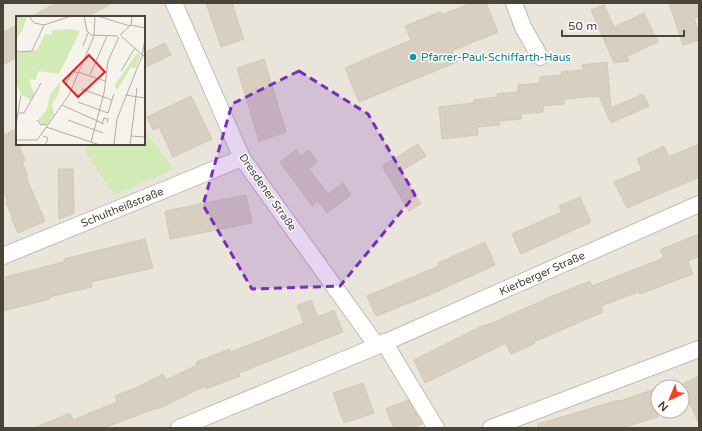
<svg xmlns="http://www.w3.org/2000/svg" width="702" height="431" font-family="'Varela Round',sans-serif">
<rect width="100%" height="100%" fill="#f6f3ec"/>
<!-- residential -->
<path fill="#eae5da" fill-rule="evenodd" d="M3,3H699V428H3ZM17,17H144V144H17ZM658,387H682V411H658Z"/>
<!-- green -->
<path fill="#d2eab5" d="M144,130L174,169L114,195L88,156L84,144H144Z"/>
<!-- building -->
<path fill="#d8cfc1" stroke="#d3c7b4" d="M56,3H112L87,17H31Z
M206,3H232L244,39L221,47Z
M471,3H486L498,32L452,51L457,62L359,102L345,68L411,40L405,26L440,12L442,15Z
M669,3H699V16L694,18L699,34V40L683,45Z
M604,5L614,27L644,13L658,42L627,56L629,61L614,63L591,10Z
M17,25V57L3,65V33Z
M165,43L171,55L144,68V53Z
M264,59L286,132L259,141L237,68Z
M607,62L611,108L643,94L649,106L611,123L599,96L564,99V104L543,106V112L521,114V119L499,121L500,125L477,127L478,135L442,139L439,107L474,103V100L497,97V94L518,92V85L540,83V77L562,75L561,72L583,70L582,65Z
M191,96L212,139L173,157L159,127L153,130L147,117Z
M15,130L17,135V144H21L22,145L19,146L25,160L22,162L28,176L26,177L45,221L18,233L11,218H13L6,203L8,202L3,190V135Z
M418,144L426,156L401,171L421,204L409,211L382,166Z
M699,144V177L627,208L614,182L642,170L637,159L664,146L669,157Z
M296,150L301,156L309,150L317,162L309,169L328,194L343,183L351,195L327,213L318,201L312,206L280,162Z
M58,169H73L74,213L59,219Z
M246,195L252,223L170,239L165,211Z
M580,197L591,222L521,254L512,234L562,212L559,206Z
M699,234V256L688,261L693,274L640,294L638,292L601,306L603,312L534,342V344L511,354L506,343L425,383L414,360L484,325L485,326L553,296L590,281L592,286L664,258L660,250Z
M145,239L153,268L91,282L92,287L49,297L50,299L3,311V281L6,280L5,277L64,262V259Z
M485,242L495,265L429,295L376,316L367,296L439,266L438,263Z
M311,300L318,317L334,310L343,332L239,373L240,376L206,389L205,386L158,409L157,408L103,428H34L70,413L73,420L117,402L115,396L136,388L163,374L166,380L197,365L196,362L230,349L231,352L304,323L297,306Z
M699,376V423L681,385Z
M363,383L374,413L344,423L333,393Z
M658,388V417L621,428H538V424L619,400L620,401Z
M408,400L422,424L412,428H394L386,409Z"/>
<g fill="none" stroke-linecap="round" stroke-linejoin="round">
<!-- minor casing -->
<g stroke="#c2bbae" stroke-width="18">
<path id="minor" d="M174,3L242,158L377,346
M514,3L523,27L540,57
M3,256L242,158
M384,342L436,428
M179,428L377,346L699,204
M491,428L699,349"/>
</g>
<!-- minor -->
<use href="#minor" stroke="#fff" stroke-width="16"/>
</g>
<!-- marked area -->
<path fill="#7b2cbf" fill-opacity="0.2" stroke="#7b2cbf" stroke-width="3" stroke-dasharray="8 5" stroke-linejoin="round" d="M299,71L368,114L415,195L340,286L252,289L203,205L232,104Z"/>
<!-- markers -->
<circle fill="#0f9aa8" stroke="#fff" stroke-width="1.5" cx="413" cy="57" r="4"/>
<g text-anchor="middle" stroke-width="3" stroke-linejoin="round" paint-order="stroke">
<!-- culture labels -->
<g font-size="11" fill="#0d838f" stroke="#fff" text-anchor="start">
<text x="421" y="61">Pfarrer-Paul-Schiffarth-Haus</text>
</g>
<!-- street labels -->
<g font-size="11" fill="#4b4439" stroke="#fff">
<text transform="translate(268 192) rotate(55)" y="4">Dresdener Straße</text>
<text transform="translate(122 207) rotate(-22)" y="4">Schultheißstraße</text>
<text transform="translate(542 273) rotate(-24)" y="4">Kierberger Straße</text>
</g>
</g>
<!-- overview -->
<g transform="translate(16 16)">
<rect width="129" height="129" fill="#f6f3ec"/>
<path d="M0,0H11L6,15L0,23ZM54,13L64,15L43,58L22,55L20,64L13,63L18,79L16,85L5,78L0,68V37L21,34L29,18L35,19L36,14ZM122,36L124,41L119,53L115,51L102,73L98,70ZM45,65L43,76L36,89L38,98L32,107L26,109L22,104L31,93L34,79Z" fill="#d2eab5"/>
<path fill="none" stroke="#b2ada4" stroke-width="1" d="M13,0L18,7L28,9L55,0M68,0L71,15L75,19L102,20M81,0L114,10M115,9L129,12M104,19L115,9L116,0M105,20L129,41M67,30L72,17M0,36L16,35L28,9M105,55L119,32M62,56L89,65M74,59L91,20M49,70L56,55L62,57M66,73L96,84L98,78M109,79L129,82M62,86L92,97L96,84M46,89L88,108M3,97H8L25,67M21,104L25,109L31,108M52,104L87,117M86,108L88,102L92,103L91,107M0,109L5,79M30,111L84,129M27,120L32,122L29,129M115,120L129,121M0,124H21M21,124L53,79L78,20L79,0M75,126L88,77L92,45L103,21M98,129L101,103L126,40L129,23M114,129L121,72"/>
<path fill="#d62828" fill-opacity="0.15" stroke="#d62828" stroke-width="2" d="M73,39L89,56L62,81L47,65Z"/>
<rect width="129" height="129" fill="none" stroke="#4b4439" stroke-width="2"/>
</g>
<!-- border -->
<rect width="702" height="431" fill="none" stroke="#4b4439" stroke-width="8"/>
<!-- north arrow -->
<g transform="translate(670 399) rotate(224)"><circle r="19" fill="#ffffff" stroke="#b7b4b0"/>
<path d="M0-3L7 15L0 10L-7 15Z" fill="#fc3f1d"/>
<text y="-6" font-size="11" font-weight="bold" text-anchor="middle" fill="#4b4439">N</text>
</g>
<!-- scale -->
<path d="M562 30v6h122v-6" fill="none" stroke="#4b4439" stroke-width="2"/>
<text x="568" y="30" font-size="12" fill="#4b4439" stroke="#ffffff" stroke-width="3" paint-order="stroke">50 m</text>
</svg>
